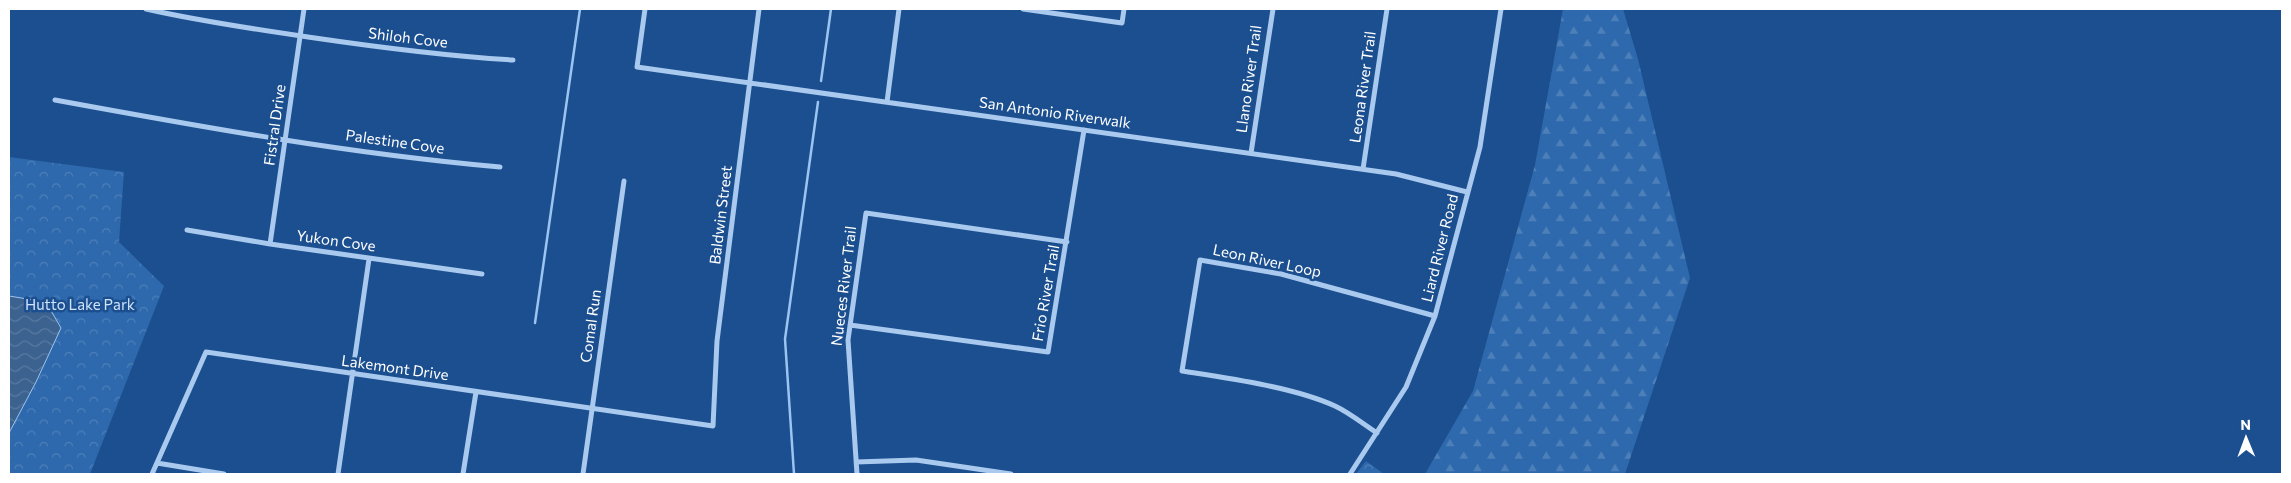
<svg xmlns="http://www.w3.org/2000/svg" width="2291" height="483" font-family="Commissioner,sans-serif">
<defs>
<pattern id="forest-firs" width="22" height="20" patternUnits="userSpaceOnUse" patternTransform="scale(1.25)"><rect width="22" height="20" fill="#2e69ad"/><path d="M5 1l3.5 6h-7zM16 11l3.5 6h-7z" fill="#4d80b9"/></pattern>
<pattern id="park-crowns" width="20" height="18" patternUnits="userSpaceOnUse" patternTransform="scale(1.25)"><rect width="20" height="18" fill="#2e69ad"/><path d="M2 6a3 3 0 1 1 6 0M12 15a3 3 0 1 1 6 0" fill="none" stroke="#4d80b9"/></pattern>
<pattern id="water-waves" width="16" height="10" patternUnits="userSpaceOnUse" patternTransform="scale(1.25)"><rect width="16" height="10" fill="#3c6290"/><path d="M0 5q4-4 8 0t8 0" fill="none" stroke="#597aa1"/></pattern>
</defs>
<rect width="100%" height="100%" fill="#1b4f8f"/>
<!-- forest -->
<path fill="url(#forest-firs)" d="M1563,9H1623L1638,59L1690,278L1625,474H1425L1473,391L1535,165Z"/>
<!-- park -->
<path fill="url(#park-crowns)" d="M9,157L124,172L119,242L164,286L90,474H9Z
M1366,461L1384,474H1356Z"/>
<!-- water -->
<path fill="url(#water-waves)" stroke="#9cc4f0" d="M9,296L46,302L61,328L36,382L9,433Z"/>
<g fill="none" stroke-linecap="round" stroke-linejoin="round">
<!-- stream -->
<path stroke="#9cc4f0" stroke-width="2.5" d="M821,81L831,9
M535,323L580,9
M794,474L785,339L818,102"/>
<!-- minor -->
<path stroke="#a9c9ee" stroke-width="5" d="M146,9C199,21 253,29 308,37C376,47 444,56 513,60
M645,9L637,67L1396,174L1467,192
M1023,9L1122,23L1124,9
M55,100C202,127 351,154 500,167
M887,102L899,9
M1251,153L1273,9
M1363,169L1387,9
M187,230L270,244L482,274
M270,244L304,9
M850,325L1048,352L1084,130
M1377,433C1363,424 1350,413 1335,406C1293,387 1227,378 1182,371L1200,260L1281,274L1435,316
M856,462L916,460L1011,474
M157,463L224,474
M152,474L206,352L713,426L717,341L759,9
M338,474L369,259
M463,474L476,392
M583,474L624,181
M857,474L848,340L866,213L1067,242
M1350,474L1406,387L1435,316L1480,147L1501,9"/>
</g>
<g text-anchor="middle" stroke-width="5" stroke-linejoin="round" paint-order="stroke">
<!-- street labels -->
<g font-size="15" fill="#fff" stroke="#1b4f8f">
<text transform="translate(408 38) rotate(7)" y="5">Shiloh Cove</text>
<text transform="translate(1249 79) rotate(-82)" y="5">Llano River Trail</text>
<text transform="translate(1363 87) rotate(-82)" y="5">Leona River Trail</text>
<text transform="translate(1055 113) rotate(8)" y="5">San Antonio Riverwalk</text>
<text transform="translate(275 125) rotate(-82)" y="5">Fistral Drive</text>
<text transform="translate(395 142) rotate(8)" y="5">Palestine Cove</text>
<text transform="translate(721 215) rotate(-83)" y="5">Baldwin Street</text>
<text transform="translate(336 241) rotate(8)" y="5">Yukon Cove</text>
<text transform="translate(1440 248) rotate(-76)" y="5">Liard River Road</text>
<text transform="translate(1267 261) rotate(12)" y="5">Leon River Loop</text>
<text transform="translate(844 286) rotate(-83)" y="5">Nueces River Trail</text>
<text transform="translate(1046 293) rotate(-80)" y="5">Frio River Trail</text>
<text transform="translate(591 326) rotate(-82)" y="5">Comal Run</text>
<text transform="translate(395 368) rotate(8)" y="5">Lakemont Drive</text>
</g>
<!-- park labels -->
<g font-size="15" fill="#cfe3fa" stroke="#1b4f8f">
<text x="80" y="310">Hutto Lake Park</text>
</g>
</g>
<!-- border -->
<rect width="2291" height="483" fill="none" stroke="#ffffff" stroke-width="20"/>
<!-- north arrow -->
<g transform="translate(2246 438) rotate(359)" stroke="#1b4f8f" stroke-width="4" paint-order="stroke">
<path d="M0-4L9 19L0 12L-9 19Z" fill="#ffffff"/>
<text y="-8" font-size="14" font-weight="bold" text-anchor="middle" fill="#ffffff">N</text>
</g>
</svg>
